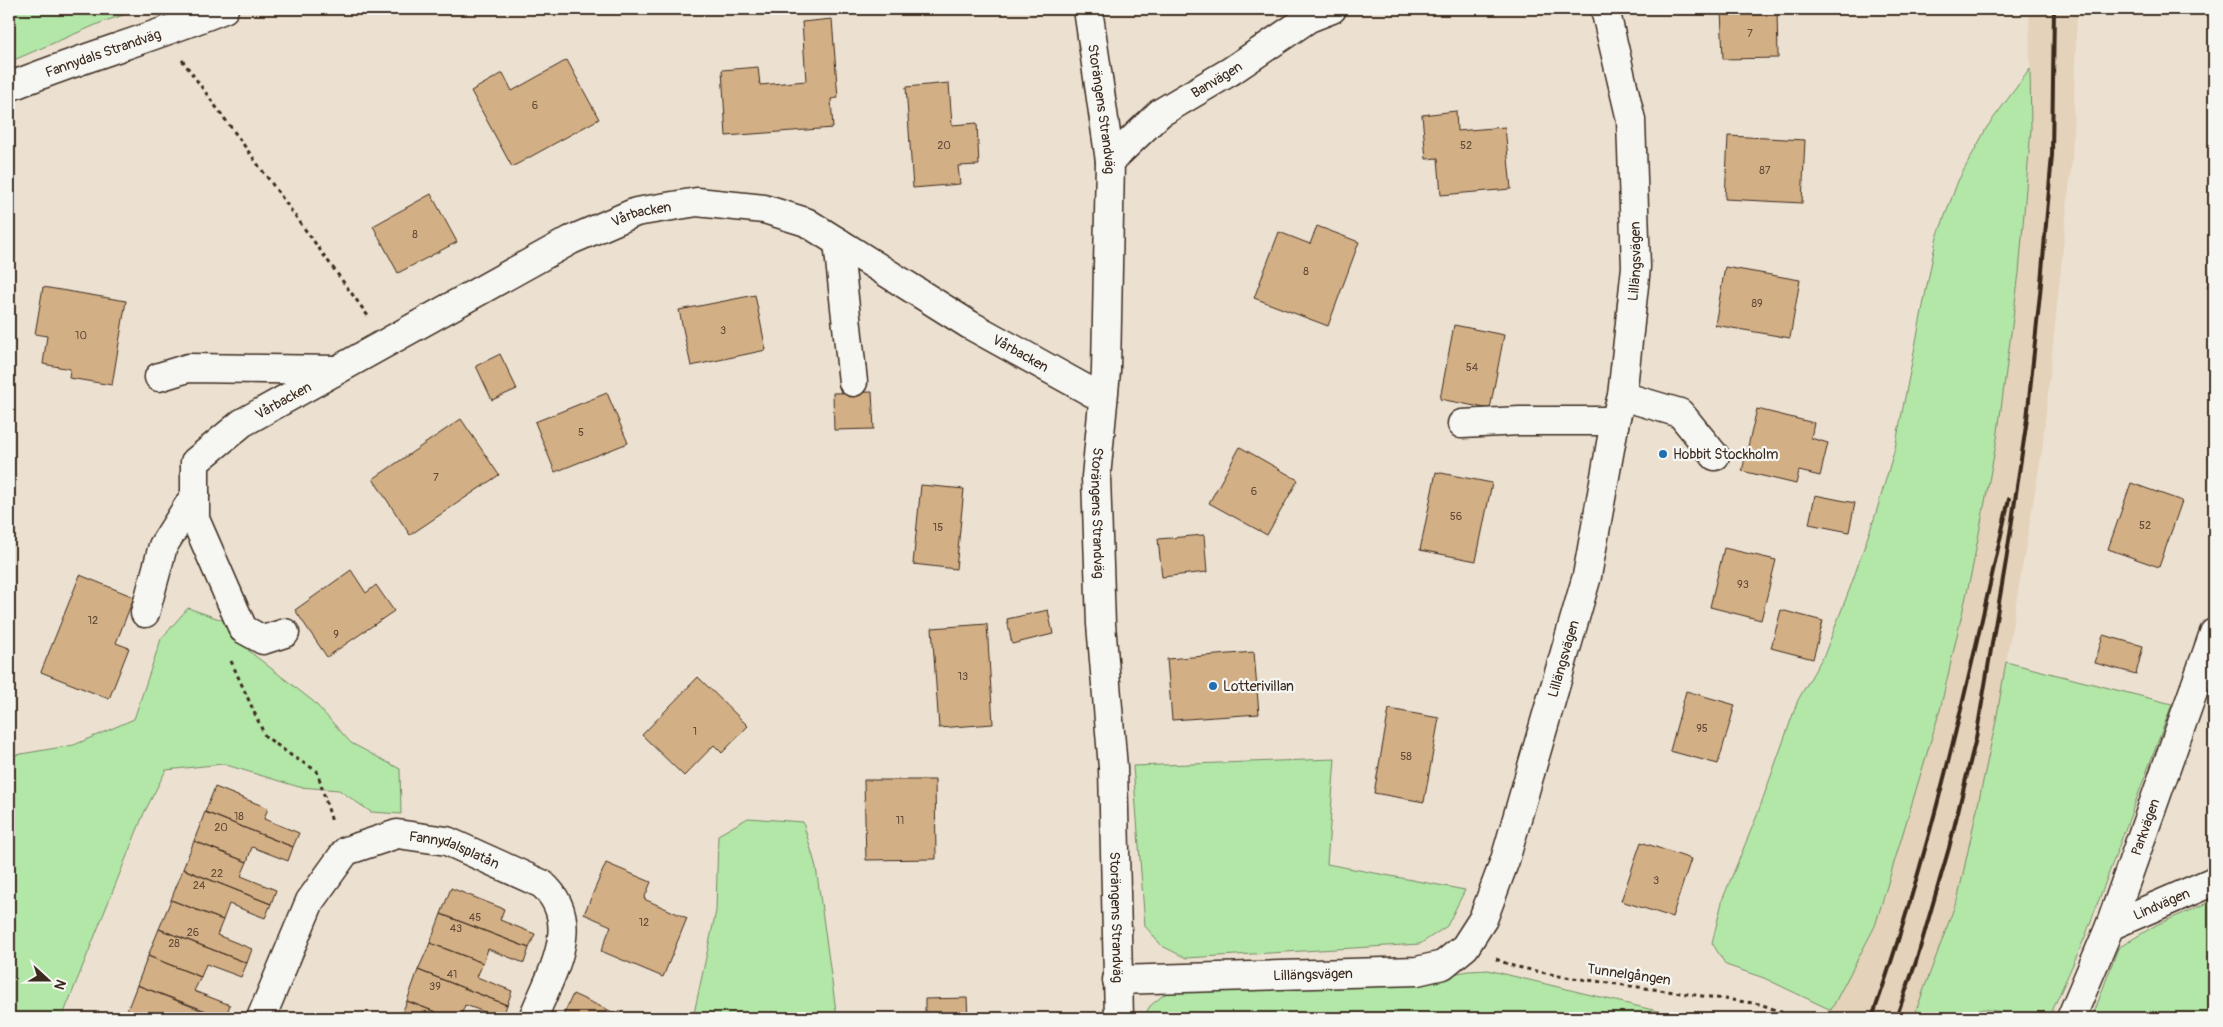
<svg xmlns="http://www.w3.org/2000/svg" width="2223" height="1027" font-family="Pangolin,sans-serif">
<rect width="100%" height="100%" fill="#ece1d1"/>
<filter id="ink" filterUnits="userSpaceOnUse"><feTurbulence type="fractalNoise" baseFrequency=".02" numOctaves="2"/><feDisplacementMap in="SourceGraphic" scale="10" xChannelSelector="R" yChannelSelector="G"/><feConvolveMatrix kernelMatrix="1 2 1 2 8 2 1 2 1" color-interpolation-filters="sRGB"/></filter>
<g filter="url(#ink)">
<!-- built -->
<path fill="#e4d2ba" d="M2029,9H2077L2072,161L2042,451L1996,721L1958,897L1917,1008L1915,1018H1811L1831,1010L1875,926L1940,710L1972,570L1997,439L2019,273L2031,128Z"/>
<!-- green -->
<path fill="#b2e7a8" stroke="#768863" d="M9,9H142L105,21L9,62Z
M2030,69L2031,128L2019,273L1997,439L1972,570L1940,710L1875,926L1831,1010L1764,978L1726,965L1712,943L1723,898L1756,818L1798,700L1825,653L1850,588L1876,513L1895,448L1936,240L1958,181L1987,127Z
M188,608L228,622L249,651L314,702L351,743L400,769L401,814L371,812L339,790L299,787L223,764L166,770L144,813L62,1018H9V756L74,745L134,719L161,639Z
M2006,662L2172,704L2085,937L2049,1018H2036L1984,1009L1945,1018H1915L1917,1008L1958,897L1996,721Z
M1335,759L1327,864L1465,890L1447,926L1420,944L1186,958L1162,946L1145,926L1133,766Z
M748,818L803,822L816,867L837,1018H693L716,911L718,835Z
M2214,900V1018H2092L2118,948L2156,925Z
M1488,970L1686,1018H1143L1150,1006L1167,992L1448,975L1468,971Z"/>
<!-- building -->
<path fill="#d3af85" stroke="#3b2a1e" d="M1721,9H1777L1778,58L1723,59Z
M832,19L838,98L831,99L833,128L726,136L722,70L758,67L760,85L806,81L802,22Z
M567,60L599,119L512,167L471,91L503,73L512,91Z
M949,83L952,125L977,123L979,165L958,166L960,184L913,188L906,87Z
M1456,111L1457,131L1505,127L1511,189L1441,195L1438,158L1426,159L1422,115Z
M1728,136L1805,140L1802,203L1725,199Z
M431,194L457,242L398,273L373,226Z
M1317,226L1359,242L1328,326L1254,298L1279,232L1310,244Z
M2214,261V290L2207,288Z
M1725,267L1800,280L1790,338L1715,325Z
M43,287L126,301L112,385L69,378L70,369L43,364L47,336L35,334Z
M755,295L766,350L691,366L679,310Z
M1454,325L1504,335L1490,409L1440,399Z
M500,354L517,389L492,400L476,366Z
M872,392L874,429L834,430L833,393Z
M607,393L628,443L555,472L535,422Z
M1757,409L1814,423L1811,438L1828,443L1820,476L1799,471L1796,484L1742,471Z
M461,419L499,475L410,535L373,479Z
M1240,447L1298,480L1267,535L1209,503Z
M1436,472L1492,483L1476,561L1420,550Z
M2131,483L2182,501L2159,567L2108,549Z
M921,485L964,489L956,569L913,564Z
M1815,495L1855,503L1849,532L1809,524Z
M1204,535L1207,572L1162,577L1158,539Z
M1724,548L1776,560L1761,620L1710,607Z
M351,570L366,593L376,585L394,611L327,657L295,610Z
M80,575L134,597L116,643L129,648L109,699L41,672Z
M1048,610L1053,634L1012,644L1007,619Z
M1781,610L1823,621L1813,659L1771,648Z
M987,624L993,724L939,728L932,628Z
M2103,635L2143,646L2136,674L2095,663Z
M1254,652L1259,714L1172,720L1167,659Z
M698,677L748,726L722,753L714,745L684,776L642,735Z
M1686,691L1735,705L1718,764L1670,751Z
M1389,709L1439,718L1424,802L1374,793Z
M864,780H935L936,859L866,860Z
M215,787L268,808L264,819L299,833L293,847L205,812Z
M205,812L293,847L288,861L252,847L247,862L194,841Z
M194,841L247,862L241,876L276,890L271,904L183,869Z
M1641,842L1691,859L1672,917L1621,901Z
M606,863L651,882L644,899L687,918L663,977L601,951L611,926L584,914Z
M183,869L271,904L265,918L229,904L223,920L171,900Z
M451,888L504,909L500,920L535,934L529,948L441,914Z
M171,900L223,920L217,935L252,949L247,963L159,929Z
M441,914L529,948L524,963L488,949L483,963L430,943Z
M159,929L247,963L241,977L206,964L201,977L148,956Z
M430,943L483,963L477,977L512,991L507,1005L418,970Z
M148,956L201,977L194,991L230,1005L225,1018L137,985Z
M418,970L507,1005L502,1018L465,1005L460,1018H451L407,1001Z
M137,985L221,1018H130L125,1016Z
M573,994L626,1018H562Z
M967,998L968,1018H925V999Z
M407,1001L451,1018H400Z"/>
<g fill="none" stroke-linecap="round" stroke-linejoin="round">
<!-- minor casing -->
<g stroke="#3b2a1e" stroke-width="31">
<g id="minor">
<path id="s1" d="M1088,9L1110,161L1106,371L1096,477L1101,624L1113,768L1119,1018"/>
<path id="s2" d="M9,87C80,58 153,38 224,9"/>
<path id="s3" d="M1110,161L1160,113L1231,71L1309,18L1332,9"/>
<path d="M838,242L853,382"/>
<path d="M159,377L188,368L336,370"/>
<path d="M1622,396L1680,413L1715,456"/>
<path d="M1462,424L1520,421H1615"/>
<path d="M145,613L163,546L195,495"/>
<path id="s4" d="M285,633L263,640L243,629L195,519V462L242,423L571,240L636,212L697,202L764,209L806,222L970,325L1102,398"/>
<path id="s5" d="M2110,926L2214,881"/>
<path id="s6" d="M1117,980L1417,971L1443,965L1465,947L1483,919L1505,860L1587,576L1615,421L1622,396L1636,267L1631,120L1605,9"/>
<path id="s7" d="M261,1018L310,901L346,851L397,834L447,841L542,884C585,922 550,975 533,1018"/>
<path id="s8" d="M2071,1018L2110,926L2214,633"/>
</g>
</g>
<!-- path -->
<path stroke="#3b2a1e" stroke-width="3" stroke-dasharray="4 4" stroke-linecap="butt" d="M182,60L368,316
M231,661L265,736L292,756L317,771L332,822
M1496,959L1513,966L1559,976L1760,1004L1784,1013L1791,1018"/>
<!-- minor -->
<use href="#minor" stroke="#f6f6f2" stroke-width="28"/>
<!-- rail -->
<path stroke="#3b2a1e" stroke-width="4" d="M1872,1018C1932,849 1970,674 2009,499
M1896,1018L1916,962L1949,848L1976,738L2006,561L2027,419L2040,294L2052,155L2054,9"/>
</g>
</g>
<!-- markers -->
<g fill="#1f6fb2" stroke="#f6f6f2" stroke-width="2">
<circle cx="1663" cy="454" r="5"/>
<circle cx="1213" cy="686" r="5"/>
</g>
<g text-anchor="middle" stroke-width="4.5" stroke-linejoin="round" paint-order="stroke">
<!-- number labels -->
<g font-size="11" fill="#614b38">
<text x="1750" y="37">7</text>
<text x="535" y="109">6</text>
<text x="944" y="149">20</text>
<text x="1466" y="149">52</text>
<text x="1765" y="174">87</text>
<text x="415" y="238">8</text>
<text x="1306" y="275">8</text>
<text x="1757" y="307">89</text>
<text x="723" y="334">3</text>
<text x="81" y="339">10</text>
<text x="1472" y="371">54</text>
<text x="581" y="436">5</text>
<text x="436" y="481">7</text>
<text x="1254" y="495">6</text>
<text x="1456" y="520">56</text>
<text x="2145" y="529">52</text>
<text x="938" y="531">15</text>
<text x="1743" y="588">93</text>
<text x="93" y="624">12</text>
<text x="336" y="638">9</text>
<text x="963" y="680">13</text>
<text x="1702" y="732">95</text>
<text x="695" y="735">1</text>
<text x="1406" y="760">58</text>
<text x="239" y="820">18</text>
<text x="900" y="824">11</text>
<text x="221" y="831">20</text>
<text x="217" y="877">22</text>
<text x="1656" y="884">3</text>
<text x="199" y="889">24</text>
<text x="475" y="921">45</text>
<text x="644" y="926">12</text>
<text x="456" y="932">43</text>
<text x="193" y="936">26</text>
<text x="174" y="947">28</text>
<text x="452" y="978">41</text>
<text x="435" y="990">39</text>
</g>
<!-- street labels -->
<g font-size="14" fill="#3b2a1e" stroke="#f6f6f2">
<text dy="5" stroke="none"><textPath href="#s2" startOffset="100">Fannydals Strandväg</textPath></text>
<text dy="5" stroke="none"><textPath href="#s3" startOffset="135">Banvägen</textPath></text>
<text dy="5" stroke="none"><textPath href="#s1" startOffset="101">Storängens Strandväg</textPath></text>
<text dy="5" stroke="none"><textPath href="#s4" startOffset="736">Vårbacken</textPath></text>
<text dy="5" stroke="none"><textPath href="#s6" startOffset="1066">Lillängsvägen</textPath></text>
<text dy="5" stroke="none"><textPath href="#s4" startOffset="1156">Vårbacken</textPath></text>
<text dy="5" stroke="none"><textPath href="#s4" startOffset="331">Vårbacken</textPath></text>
<text dy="5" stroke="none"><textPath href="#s1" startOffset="506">Storängens Strandväg</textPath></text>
<text dy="5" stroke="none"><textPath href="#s6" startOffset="661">Lillängsvägen</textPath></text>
<text dy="5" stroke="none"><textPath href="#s8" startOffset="205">Parkvägen</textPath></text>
<text dy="5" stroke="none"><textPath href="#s7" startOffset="302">Fannydalsplatån</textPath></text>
<text dy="5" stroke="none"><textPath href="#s5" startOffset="56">Lindvägen</textPath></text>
<text dy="5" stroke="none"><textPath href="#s1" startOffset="911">Storängens Strandväg</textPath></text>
<text transform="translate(1629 974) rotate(8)" y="5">Tunnelgången</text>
<text dy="5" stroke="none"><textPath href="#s6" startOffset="196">Lillängsvägen</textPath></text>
</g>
<!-- poi labels -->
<g font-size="14" fill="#3b2a1e" stroke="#f6f6f2" text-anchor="start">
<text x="1673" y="459">Hobbit Stockholm</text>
<text x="1223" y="691">Lotterivillan</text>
</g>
</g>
<!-- margin -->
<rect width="2223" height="1027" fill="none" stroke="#f6f6f2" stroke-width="30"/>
<rect x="15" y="15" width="2193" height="997" fill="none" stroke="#3b2a1e" stroke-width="2" filter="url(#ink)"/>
<!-- north arrow -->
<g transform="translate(48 980) rotate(111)" stroke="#f6f6f2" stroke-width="4" paint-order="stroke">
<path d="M0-4L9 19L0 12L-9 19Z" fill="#3b2a1e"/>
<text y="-8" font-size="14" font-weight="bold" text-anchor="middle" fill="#3b2a1e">N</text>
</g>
</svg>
